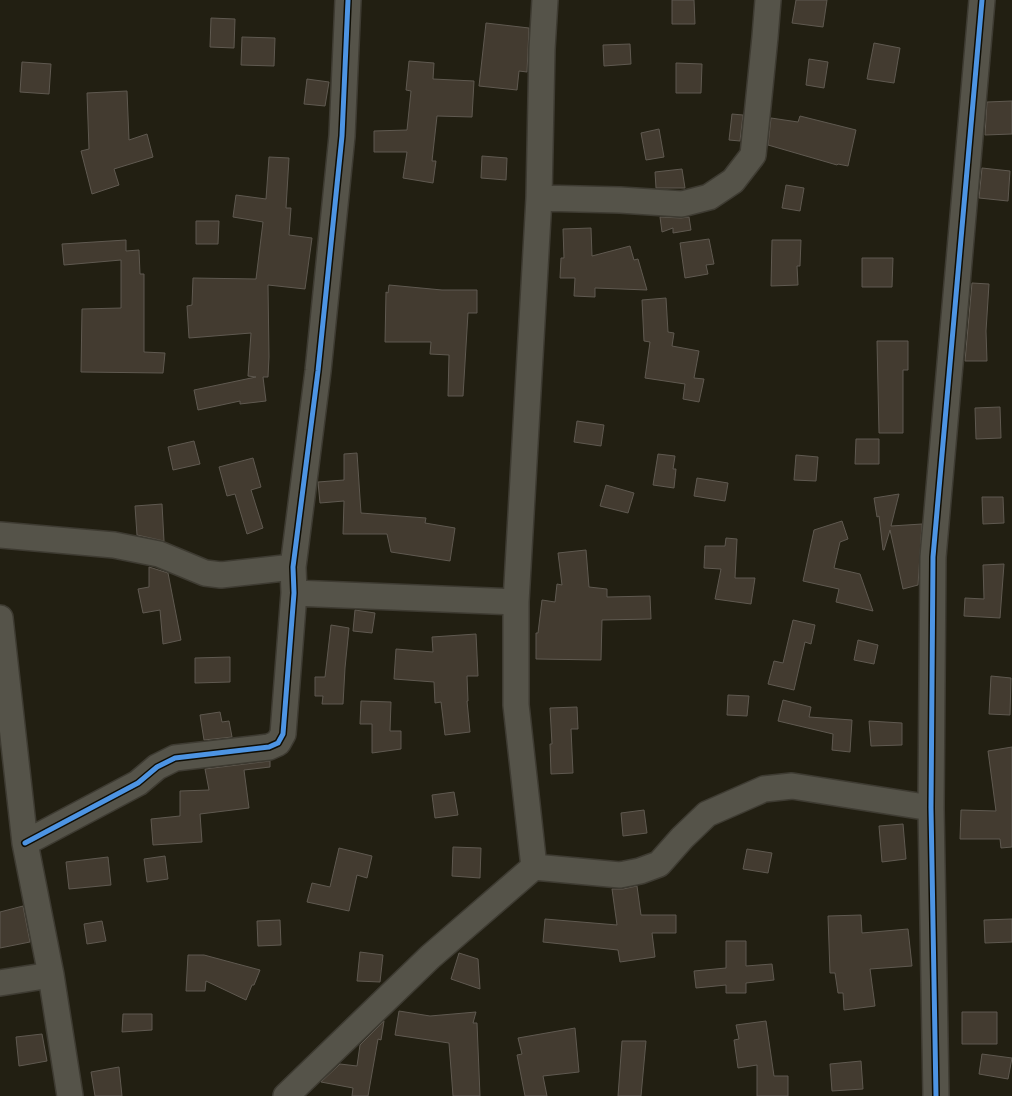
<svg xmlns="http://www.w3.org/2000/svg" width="1012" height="1096" font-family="'Source Serif 4',serif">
<rect width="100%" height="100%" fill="#221f12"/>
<!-- building -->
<path fill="#433b30" stroke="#5f5950" d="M672,0H694L695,24H672Z
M796,0H827L823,27L792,23Z
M211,18L235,19L234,48L210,47Z
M486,23L529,28L527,72L519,71L517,90L479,86Z
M242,37L275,38L274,66L241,65Z
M874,43L900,48L894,83L867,79Z
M630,44L631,64L604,66L603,45Z
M809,59L828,62L824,88L806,85Z
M409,61L434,63L433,79L474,81L472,117L437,116L432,161H436L433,183L403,178L407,152H374V131L407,130L411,91L406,90Z
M22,62L51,64L49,94L20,92Z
M676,63L702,64L701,93H676Z
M307,79L329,82L325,106L304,104Z
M127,91L129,140L147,134L153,157L114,169L119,185L92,194L81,151L89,149L87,93Z
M1012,101V134L985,135L987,102Z
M732,114L743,115L740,141L729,140Z
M800,116L856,130L848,166L838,164L837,165L768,145L771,118L798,122Z
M659,129L664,157L646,160L641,133Z
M482,156L507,158L506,180L481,178Z
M269,157L289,158L286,208H291L289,235L312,238L305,289L268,285L269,357L268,377H263L266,401L240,404V401L198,410L194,390L256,377L248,376L251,333L189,338L187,306L192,305L193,278L256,279L263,222L233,217L236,195L266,199Z
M982,168L1010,171L1008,201L979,198Z
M682,169L685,188H656L655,172Z
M786,185L804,188L800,211L782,208Z
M660,217L681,218L689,217L691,230L673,233V228L662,232Z
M196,221H219L218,244H196Z
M591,228L592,256L630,246L634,260L638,259L647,290L595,288V297L574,296L575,278H560L561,258H564L563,229Z
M709,239L714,264L706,265L708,274L685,278L680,243Z
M126,240V251L139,250L140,274H144V352L165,353L163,373L81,372L82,309L121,308V260L64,265L62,244Z
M772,240H801L800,266H797L798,285L771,286Z
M862,258H893L892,287H862Z
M972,283L989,284L986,331L987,361H965Z
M389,285L442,290H477V313H468L463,396H448L449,355L430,354L431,342H385L386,292L388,293Z
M666,298L668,332L674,333L672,346L699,351L694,378L704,379L699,402L683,399L685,384L645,378L650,342L644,341L642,300Z
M877,341H908V370H903V433H879Z
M1000,407L1001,438L976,439L975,408Z
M577,421L604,425L601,446L574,442Z
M856,439H879V464H855Z
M194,441L200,464L173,470L168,447Z
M357,453L361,513L426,518L425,523L455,528L450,561L391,552L387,534H343L344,501L320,503L318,482L344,480V454Z
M658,454L675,456L673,469H676L674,488L653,485Z
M796,455L818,457L816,481L794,480Z
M253,458L261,487L251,490L263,528L247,534L235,494L227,496L219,467Z
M697,478L728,483L725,501L694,496Z
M606,485L634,493L628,513L600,506Z
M899,494L891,526L922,524L918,585L903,589L890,530L884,550H883L879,516L877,517L874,498Z
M982,497H1003L1004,523L983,524Z
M162,504L164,541L137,535L135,506Z
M842,521L848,539L840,542L834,568L860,574L873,611L836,602L839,589L803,581L814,530Z
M726,538L737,539L735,578H755L751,604L715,599L721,569L704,568L705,546H725Z
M586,550L589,587L607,589V597L650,596L651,619L602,620L601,660L536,659V633H538L542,600L555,602L557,584L562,585L558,553Z
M1004,564L1000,618L964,616L965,598L984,599L983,565Z
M149,567L168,573L181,640L163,644L160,610L143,613L138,589L149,587Z
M355,610L375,613L372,633L353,631Z
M793,620L815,625L811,644L805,642L794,690L768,684L774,661L783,663Z
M331,625L349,628L345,668L343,704H322L323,696H315V677H325Z
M476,634L478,676H467L468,701H467L470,732L445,735L441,702L435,703L434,682L394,679L396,649L433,652L432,637Z
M858,640L878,645L874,664L854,660Z
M230,657V682L195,683V658Z
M991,676L1011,678L1010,715L989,714Z
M728,695L749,696L747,716L727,715Z
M783,700L811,707L809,717L852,720L850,752L832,750L833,734L778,721Z
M361,701L391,702L390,731H401V749L372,753V724H360Z
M577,707L578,729H571L573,773L551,774L550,744H552L550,708Z
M220,712L222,722L229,721L232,737L204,740L200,715Z
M869,721L902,723V745L871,746Z
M1012,747V847L1001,848L1000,839H960L961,810L996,811L988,751Z
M270,761V767L244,770L249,808L200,814L202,842L153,845L151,819L180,816V791L209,790L205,769Z
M454,792L458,815L435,818L432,795Z
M644,810L647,833L623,836L621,813Z
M903,824L906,859L882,862L879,826Z
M453,847L481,848L480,878L452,876Z
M339,848L372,856L367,878L357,875L349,911L307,902L312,883L330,887Z
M747,849L772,853L768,873L743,869Z
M165,856L168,879L147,882L144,859Z
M108,857L111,885L69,889L66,862Z
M637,886L641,915H676V933H652L655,957L620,962L618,950L543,942L545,919L617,925L612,889H623Z
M23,906L30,942L0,948V912Z
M861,915L862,933L908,929L912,966L870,969L875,1006L844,1010L843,993H838L835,973H830L828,916Z
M1012,919V942L985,943L984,920Z
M280,920L281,945L258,946L257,921Z
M102,921L106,941L87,944L84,924Z
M726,941H746V966L772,964L774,980L746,983V993H726V985L696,988L694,971L726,968Z
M360,952L383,955L380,982L357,981Z
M459,953L478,959L480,989L451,979Z
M188,955H204L260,970L254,985H252L246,1000L206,981L205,991H186Z
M399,1011L430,1016L476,1012L473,1023H477L480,1096H453L449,1043L395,1035Z
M962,1012H997V1044H962Z
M123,1014H152V1030L122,1032Z
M384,1021L381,1040L378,1039L368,1096H352L353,1088L321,1082L340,1064L357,1066L360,1045Z
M766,1021L774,1076H788V1096H757V1065L738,1068L734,1040L739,1039L736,1025Z
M575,1028L579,1072L543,1076L547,1096H525L517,1055L522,1054L518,1038Z
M42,1034L47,1061L19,1066L16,1037Z
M622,1041H646L641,1096H618Z
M982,1054L1012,1058L1008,1079L979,1074Z
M861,1061L863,1089L832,1091L830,1064Z
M119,1067L122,1096H95L91,1072Z"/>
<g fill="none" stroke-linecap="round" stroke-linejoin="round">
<!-- minor casing -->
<g stroke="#3e3b32" stroke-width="28">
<path id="minor" d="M539,198L620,200L682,204L709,197L733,181L753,155L765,37L768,0
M0,535L114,545L159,554L205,573L221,575L293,567
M294,593L516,602
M0,618L25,843L51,975L70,1096
M25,843L138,783L157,767L175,758L269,747L278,743L283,734L294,593L293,567L318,371L342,136L348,0
M534,867L516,705V602L539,198L542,49L545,0
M0,983L51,975
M286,1096L430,957L534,867L620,875L640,871L659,864L682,838L707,814L764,789L792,786L931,808
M936,1096L931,808L933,557L982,0"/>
</g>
<!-- minor -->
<use href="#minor" stroke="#555349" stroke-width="25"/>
<!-- cycleway casing -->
<g stroke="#0f0d04" stroke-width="8">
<path id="cycleway" d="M25,843L138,783L157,767L175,758L269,747L278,743L283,734L294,593L293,567L318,371L342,136L348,0
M936,1096L931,808L933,557L982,0"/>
</g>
<!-- cycleway -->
<use href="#cycleway" stroke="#4d94e3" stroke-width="5"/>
</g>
</svg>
